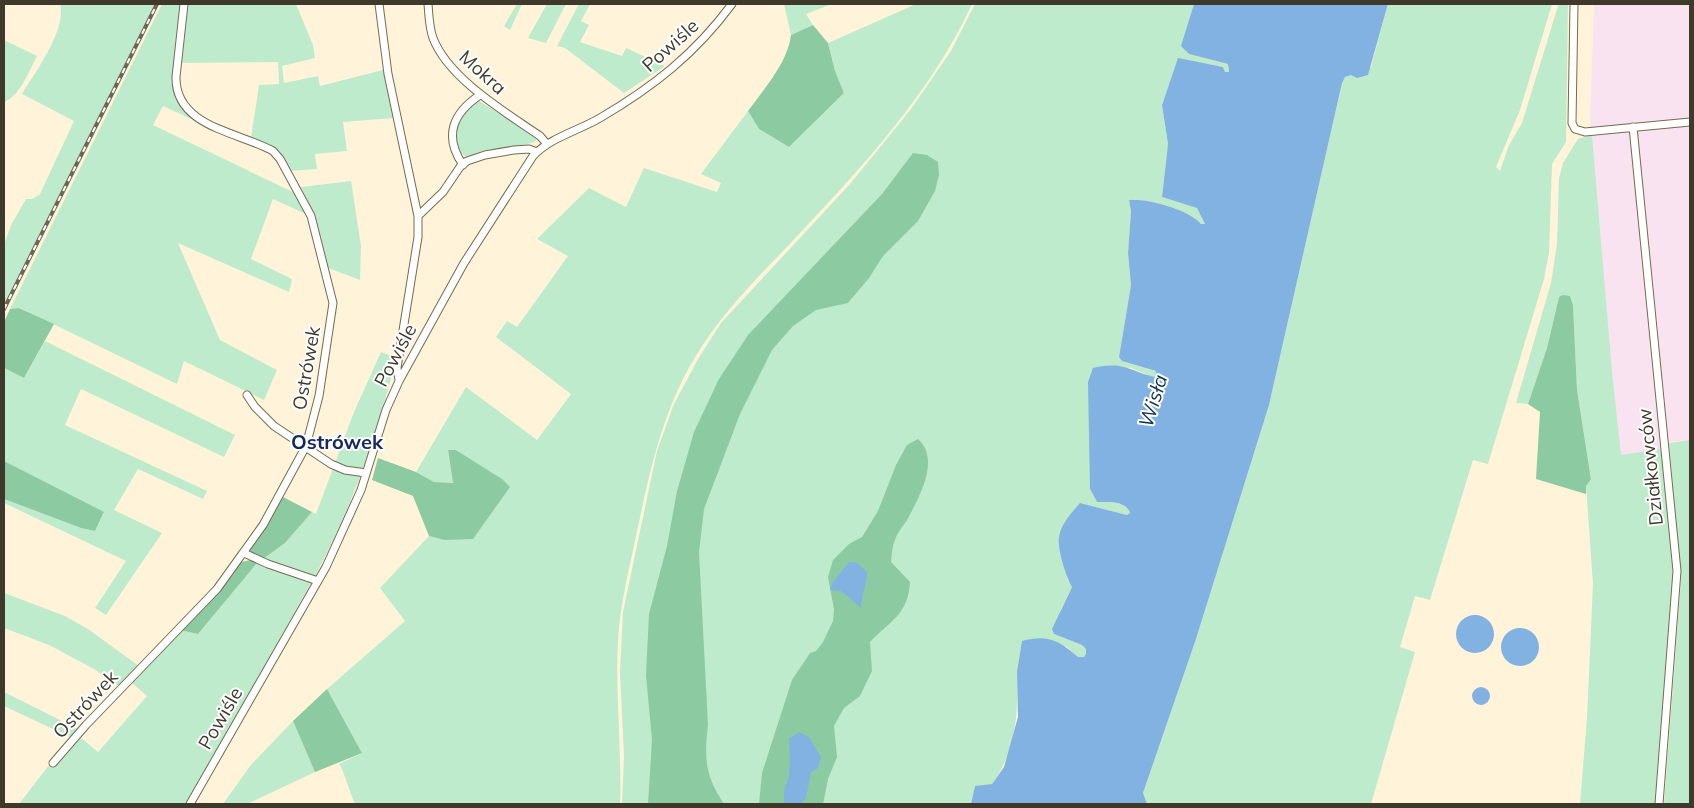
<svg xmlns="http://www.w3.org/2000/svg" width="1694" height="808" font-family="Mulish,sans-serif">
<rect width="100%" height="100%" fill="#fff4d9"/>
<!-- commercial -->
<path fill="#f9e3f1" d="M1594,4H1690V440L1668,442L1660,449L1621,456L1612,371L1590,117Z"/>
<!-- green -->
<path fill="#beebcc" d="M60,4H155L4,305V245L11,225L26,199H32L40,194L74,121L22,94C35,72 67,30 60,4Z
M162,4H181C179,23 169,78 175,94C180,108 193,116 204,125L163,106L153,125L297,194L308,215L273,199L251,259L292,279L289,292L178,243L220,340L277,370L264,400L184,361L177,384L20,308L10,309Z
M187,4H296L313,45L315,58L282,66L284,83L318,76L320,86L383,70L394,118L343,122L347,151L315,154L317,169L290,171C279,150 273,147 251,138L259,85L279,84L278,62L181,63Z
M517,4H522L510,30L504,26Z
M547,4H566L546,43L528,38Z
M579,4H590L581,21L589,25L580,42L622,56L626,48L665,66L624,93L565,48L557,46Z
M784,4H832L806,14L813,25L791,35Z
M916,4H972C932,91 865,164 800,233C773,262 744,290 720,321C667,388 653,456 636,536C629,570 620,605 618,640C615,695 622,749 620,804H355C351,796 343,768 339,764L362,753L327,689L405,621L380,588L429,536L444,540L509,488L501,479L456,450L448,451L453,483L434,482L416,472L466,387L537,440L571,394L496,337L507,321L517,327L568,256L537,239L589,188L626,207L644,168L717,192L721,183L701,174L748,111L759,129L789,147L844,93L835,71L828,43Z
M975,4H1194L1182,46L1189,54L1228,64L1229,72H1225L1223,67L1178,59L1162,105L1168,144L1162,197L1198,208L1205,224H1201C1190,210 1147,198 1129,200L1131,211L1128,253L1131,285L1119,357L1122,361L1156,371L1155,378L1129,367L1090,452V489L1097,502C1108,502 1126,500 1130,513L1127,515L1080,503L1067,578L1072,587L1061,609L1054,634L1082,645L1086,649V654L1084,657H1077L1066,646L1017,672C1018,714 1017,749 992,784L975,787L971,804H622L624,756L620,672L623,612L657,451L674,404L698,359L721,323L850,184L911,109L951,51Z
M1388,4H1552L1520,110L1496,167L1500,171L1509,145L1522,123L1558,6L1560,4H1568L1566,142L1552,164L1549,253L1544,279L1488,464L1473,460L1430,600L1415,596L1400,647L1415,652L1371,804H1147L1143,793L1196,639L1269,405L1342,83L1345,77L1371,67Z
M4,40L37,56C29,71 21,94 5,102Z
M479,101L537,137L535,142L511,148L485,150L467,157L457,150C455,128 459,113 479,101Z
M1592,135L1612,371L1621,455L1660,449L1675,553L1657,804H1580L1587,718L1593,584L1586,486L1591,478L1577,390L1573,305L1570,296L1559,297L1547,348L1528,404L1516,403L1551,283L1557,244L1559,178L1563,163L1578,139Z
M351,181L361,246L360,280L328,268L311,210L301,187Z
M45,341L235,435L224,457L81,389L65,425L207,491L203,499L138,469L114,510L162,533L106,615L95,608L126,561L4,503V499L81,528L95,531L104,513L4,461V368L24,378Z
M381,352L396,358C378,434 352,507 315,576L263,559L285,543L312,512L316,514L354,412Z
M1690,440V804H1664L1681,580L1669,443Z
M257,563L311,583L188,804H19L49,765L50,768L80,737L98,752L147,696L132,683L179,630L198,634Z
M4,593L65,616L88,629L139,666L120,687L94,669L49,645L4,628Z
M4,692L78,729L72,738L4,706Z
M293,721L315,772L247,804H223L250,766Z"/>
<!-- forest -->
<path fill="#8ccaa1" d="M813,25L828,43L835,71L844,93L789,147L759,129L748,111C764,89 788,62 791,35Z
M913,153L927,155L938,162L939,175L935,191L918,221L883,256L869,278L848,303L816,310L793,326L772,350L740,414L704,509L699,552L708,725C704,759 705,775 724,804H648L652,740L646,675L649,614L667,546L677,491L694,432L719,379L748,335L882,194Z
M1563,295L1570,296L1573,305L1577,390L1591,479L1586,486V494L1536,479L1540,412L1528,404L1547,348L1559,297Z
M19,308L54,324L24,378L4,368V322L10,309Z
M918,439C941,460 919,497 907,520C903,526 897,533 895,540C892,546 892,555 891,562L910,582C908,615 891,620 870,642L872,671L860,696L844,708L834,726L837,757L828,779L823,804H759L762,773L792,680L810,653L816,651L823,642L833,621L834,609L828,577L833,560L849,544L862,537L878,511L896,465L907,445Z
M448,450H456L502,479L510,487L473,539L444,540L429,536L413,496L372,480L378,458L416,472L434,482L453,483Z
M4,461L104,512L95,531L81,528L4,499Z
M283,497L312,512L285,543L263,559L252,554L249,549Z
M251,560L257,563L198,634L179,630L241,562Z
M327,689L362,753L315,772L293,721Z"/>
<!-- water -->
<path fill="#81b2e2" d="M1194,4H1388L1368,75L1357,78L1351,75L1345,77L1342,83L1269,405L1196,639L1143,793L1147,804H971L975,786L992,784L1004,767L1018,717L1017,672L1022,641C1047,634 1059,640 1078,657H1084L1086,654V649L1082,645L1054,634L1052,629L1072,587C1066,577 1057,548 1059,537C1061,524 1072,512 1080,503L1127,515L1130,513C1126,500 1108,502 1097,502L1090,489L1088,382L1093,368C1125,361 1128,371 1155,377L1156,371L1122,361L1119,357L1131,285L1128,253L1131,211L1129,200C1147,198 1190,210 1201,224H1205L1197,208L1162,197L1168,144L1162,105L1178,58L1223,67L1225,72H1229L1228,64L1189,54L1181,46Z
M849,562L857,563L867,572C867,586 861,595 861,608L841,591L830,590L832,583Z
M1456 634a19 19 0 1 1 38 0a19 19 0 1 1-38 0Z
M1501 647a19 19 0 1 1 38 0a19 19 0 1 1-38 0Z
M1472 696a9 9 0 1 1 18 0a9 9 0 1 1-18 0Z
M799,732L809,737L821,757L818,768L811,772L806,798L801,804H784V791L789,776L790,761L789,739Z"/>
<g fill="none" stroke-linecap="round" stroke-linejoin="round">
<!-- minor casing -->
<g stroke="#776a4c" stroke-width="9">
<path id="minor" d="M379,4L388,74L418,216V237L397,368L399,380
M428,4C429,15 429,27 433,38C448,78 505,112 540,136L547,144
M1574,4L1572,123L1575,129L1585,132L1690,122
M1633,127L1677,571L1659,804
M463,165C443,136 453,113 480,95
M418,216L443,192L460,167L467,161L485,155L514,150L529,149L537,152
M247,395L255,407L274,426L331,464L345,470L366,473
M244,553L268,564L318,581
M53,763L86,725L217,589L263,525L306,446L319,396L333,303L311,216L280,159L273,151C239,132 175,127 176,77L184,4
M190,804L326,567L361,490L386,410L399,381L464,263L533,156C551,137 578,131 600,118C653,87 695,54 732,4"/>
</g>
<!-- minor -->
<use href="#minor" stroke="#fff" stroke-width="7"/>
<!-- rail casing -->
<g stroke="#6d6655" stroke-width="4">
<path id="rail" d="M4,309L157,4"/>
</g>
<!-- rail -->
<use href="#rail" stroke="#fff" stroke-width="2" stroke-dasharray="5.5" stroke-linecap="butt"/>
</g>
<g text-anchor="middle" stroke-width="4" stroke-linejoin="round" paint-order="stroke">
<!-- street labels -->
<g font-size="19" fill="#3f392c" stroke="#fff">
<text transform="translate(670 45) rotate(-42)" y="7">Powiśle</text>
<text transform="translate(483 72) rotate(42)" y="7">Mokra</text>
<text transform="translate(395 355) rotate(-62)" y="7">Powiśle</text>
<text transform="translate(306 368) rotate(-80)" y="7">Ostrówek</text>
<text transform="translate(1650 467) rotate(-96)" y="7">Działkowców</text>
<text transform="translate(85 704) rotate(-47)" y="7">Ostrówek</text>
<text transform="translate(220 718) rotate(-60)" y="7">Powiśle</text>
</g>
<!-- water labels -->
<g font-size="20" font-style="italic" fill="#0f3454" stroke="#fff">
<text transform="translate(1153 401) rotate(-73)" y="7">Wisła</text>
</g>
<!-- neighbourhood labels -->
<g font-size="20" font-weight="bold" fill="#14295f" stroke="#fff">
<text x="337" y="449">Ostrówek</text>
</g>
</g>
<!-- border -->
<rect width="1694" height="808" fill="none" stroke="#3f392c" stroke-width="10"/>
</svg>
